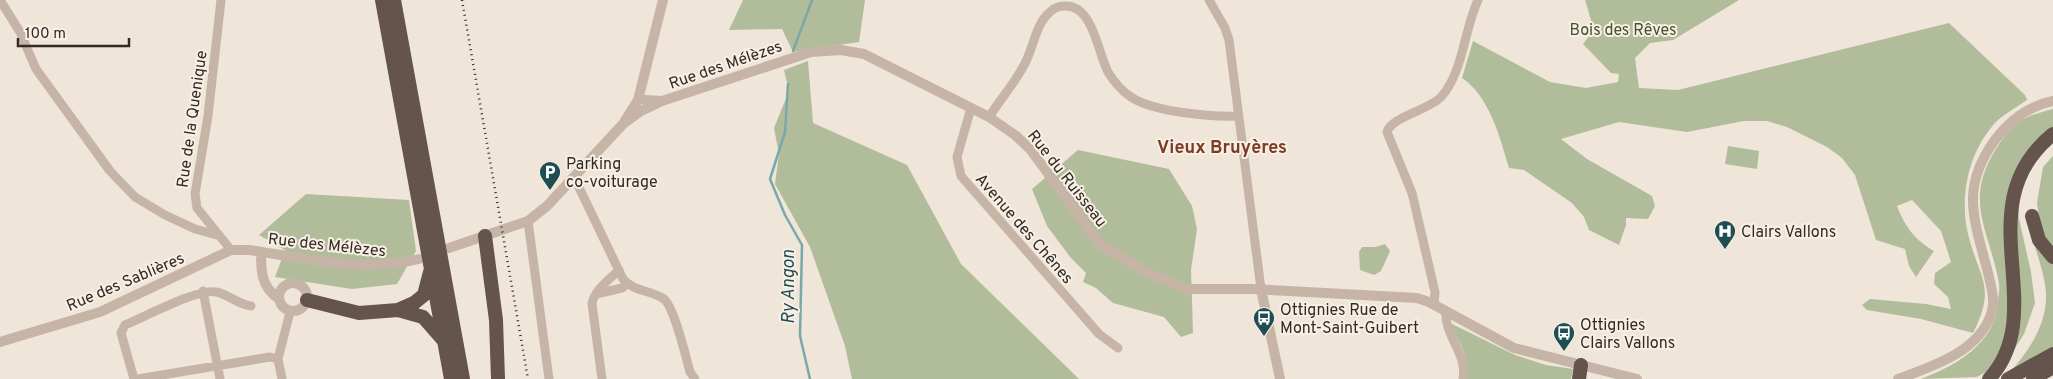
<svg xmlns="http://www.w3.org/2000/svg" width="2053" height="379" font-family="Overpass,sans-serif">
<rect width="100%" height="100%" fill="#efe5d9"/>
<!-- green -->
<path fill="#b1bd9a" d="M743,0H865L859,42L793,52L782,29L729,30Z
M1585,0H1739L1673,40L1650,43L1635,58L1639,88L1678,90L1949,23L2025,95L2027,100C2017,107 2006,113 1998,120C1969,149 1959,195 1968,234C1979,279 1997,286 1973,333L1921,319L1867,310L1862,305L1870,299L1926,304L1951,309L1948,297L1934,284L1935,273L1951,262L1941,231L1912,200L1897,206C1905,227 1915,240 1934,251L1916,277L1909,266L1905,249L1876,240L1855,175L1842,158L1827,147L1787,127L1767,121H1744L1687,132L1619,122L1561,139L1587,159L1652,196L1655,206L1648,219L1626,218V225L1619,245L1589,230L1584,217L1572,203L1524,170L1509,168C1500,138 1490,97 1462,78L1473,41L1550,82L1586,88L1618,82L1619,74L1611,73L1583,44L1594,30Z
M808,61L813,123L907,165L961,264L1079,379H852L845,346L810,247L775,184L779,154L774,128L789,91L784,70Z
M2053,109V127L2018,192L2019,219L2031,272L2035,303L2024,334L2008,359L1977,377L1921,379C1956,365 1994,345 1998,303C1998,297 2000,290 1999,284C1991,233 1962,202 1996,149C2014,121 2022,117 2053,109Z
M1728,146L1759,151L1757,169L1725,164Z
M1078,150L1169,169L1192,206L1197,229L1191,270L1193,333L1181,337L1164,317L1113,303L1096,288L1083,282L1086,273L1071,258L1047,226L1032,189Z
M2053,156V246L2041,231L2037,203L2043,167Z
M306,194L409,200L416,251L397,284L352,289L275,277L285,250L259,235Z
M2031,234L2053,262V347L2010,372C2029,351 2047,324 2046,294C2045,274 2036,252 2031,234Z
M1385,244L1390,251L1381,271L1374,275L1360,270L1359,252L1362,247H1375Z
M1446,321L1515,355L1546,365L1573,369L1571,379H1467C1470,358 1459,338 1446,321Z"/>
<g fill="none" stroke-linecap="round" stroke-linejoin="round">
<!-- stream -->
<path stroke="#7aa8aa" stroke-width="2.5" d="M793,51L812,0
M788,84L785,132L770,179L785,215L802,245L800,336L810,379"/>
<!-- minor -->
<path stroke="#c6b5a6" stroke-width="9" d="M0,0L20,32L36,69L110,171L135,197L165,215L195,229L217,235
M221,0L208,116L195,194L197,208L231,250
M1209,0L1225,28L1229,40L1261,289
M971,108L957,157L961,176L1099,334L1118,348
M989,117C1000,100 1013,85 1023,67C1033,51 1035,25 1049,13C1053,8 1060,6 1066,6C1093,6 1098,53 1108,72C1114,82 1122,91 1131,97C1153,112 1211,117 1238,116
M574,177L623,279C634,292 651,290 664,299C674,307 686,357 690,372L695,379
M528,221L549,379
M203,291L220,379
M596,294L622,288L627,284
M1434,305L1435,292L1412,193L1387,132C1391,117 1429,110 1441,97C1463,73 1464,30 1478,0
M1446,311C1444,336 1468,354 1463,379
M134,379L121,333L125,325C145,317 198,288 216,292C228,294 237,304 251,306
M138,379L270,357L278,359
M282,379L278,359L290,312
M602,379L592,304C594,290 609,280 619,270"/>
<!-- tertiary -->
<path stroke="#c6b5a6" stroke-width="10" d="M645,100L662,101
M623,124L641,111L662,101L811,52L841,50L864,54L989,117L1015,135L1030,149L1101,245L1146,272L1186,289H1252L1417,298L1429,302L1514,348L1637,379
M449,248L528,221L547,206L623,124L638,100L663,0
M261,252C261,270 261,287 278,298
M279 297a14 14 0 1 1 28 0a14 14 0 1 1-28 0Z
M1261,289L1280,379
M0,342L100,312L231,250H249C305,258 363,273 419,259
M1898,379C1931,367 1979,352 1991,314C1996,302 1991,286 1988,273C1975,221 1959,189 1995,140C2010,120 2029,106 2053,101"/>
<!-- trunk -->
<path stroke="#64544b" stroke-width="14" d="M382,0L451,379
M394,0L463,379
M2032,216L2039,240L2053,257
M485,236L496,320L498,379
M307,300L359,313L398,310L414,303L424,295L430,272
M398,310L423,317L444,341
M1579,379L1581,365
M1989,379C2053,309 1964,206 2053,134
M2008,379L2053,354
M2033,379L2053,367"/>
<!-- rail -->
<path stroke="#332a26" stroke-width="2.5" stroke-dasharray="1 4" stroke-linecap="butt" d="M462,0L528,379"/>
</g>
<!-- icons -->
<defs>
<g id="parking-pin" transform="scale(1.125)"><path d="M0 17L-7.5 6A9.5 9.5 0 1 1 7.5 6Z" fill="#1f4e52" stroke="#f8efe5"/><path d="M-3.5-5.5H1a3.5 3.5 0 0 1 0 7H-1V5.5H-3.5ZM-1-3.4V-.6H.8a1.4 1.4 0 0 0 0-2.8Z" fill="#fff"/></g>
<g id="hospital-pin" transform="scale(1.125)"><path d="M0 17L-7.5 6A9.5 9.5 0 1 1 7.5 6Z" fill="#1f4e52" stroke="#f8efe5"/><path d="M-5-5h3v3.5h4V-5h3V5h-3V1.5h-4V5h-3Z" fill="#fff"/></g>
<g id="bus-pin" transform="scale(1.125)"><path d="M0 17L-7.5 6A9.5 9.5 0 1 1 7.5 6Z" fill="#1f4e52" stroke="#f8efe5"/><path d="M-5-6H5V4H4V6H2V4H-2V6H-4V4H-5ZM-3.5-4V0h7V-4ZM-3.5 1.2v1.5H-2V1.2ZM2 1.2v1.5H3.5V1.2Z" fill="#fff"/></g>
</defs>
<g fill-rule="evenodd">
<use href="#parking-pin" x="550" y="172"/>
<use href="#hospital-pin" x="1725" y="231"/>
<use href="#bus-pin" x="1264" y="318"/>
<use href="#bus-pin" x="1564" y="333"/>
</g>
<g text-anchor="middle" stroke-width="4" stroke-linejoin="round" paint-order="stroke">
<!-- park labels -->
<g font-size="16" fill="#42502c" stroke="#f8efe5">
<text x="1623" y="35">Bois des Rêves</text>
</g>
<!-- street labels -->
<g font-size="16" fill="#332a26" stroke="#f8efe5">
<text transform="translate(725 64) rotate(-19)" y="6">Rue des Mélèzes</text>
<text transform="translate(191 119) rotate(-82)" y="6">Rue de la Quenique</text>
<text transform="translate(1068 178) rotate(52)" y="6">Rue du Ruisseau</text>
<text transform="translate(1025 228) rotate(49)" y="6">Avenue des Chênes</text>
<text transform="translate(327 244) rotate(6)" y="6">Rue des Mélèzes</text>
<text transform="translate(125 281) rotate(-23)" y="6">Rue des Sablières</text>
</g>
<!-- poi labels -->
<g font-size="16" fill="#332a26" stroke="#f8efe5" text-anchor="start">
<text x="566" y="169">Parking<tspan x="566" dy="18">co-voiturage</tspan></text>
<text x="1741" y="237">Clairs Vallons</text>
<text x="1280" y="315">Ottignies Rue de<tspan x="1280" dy="18">Mont-Saint-Guibert</tspan></text>
<text x="1580" y="330">Ottignies<tspan x="1580" dy="18">Clairs Vallons</tspan></text>
</g>
<!-- neighbourhood labels -->
<g font-size="18" font-weight="bold" fill="#7d3a25" stroke="#f8efe5">
<text x="1222" y="153">Vieux Bruyères</text>
</g>
<!-- water labels -->
<g font-size="18" font-style="italic" fill="#1f4e52" stroke="#f8efe5">
<text transform="translate(788 287) rotate(-90)" y="6">Ry Angon</text>
</g>
</g>
<!-- scale -->
<path d="M18 38v8h111v-8" fill="none" stroke="#332a26" stroke-width="2.5"/>
<text x="25" y="38" font-size="15" fill="#332a26" stroke="#f8efe5" stroke-width="4" paint-order="stroke">100 m</text>
</svg>
